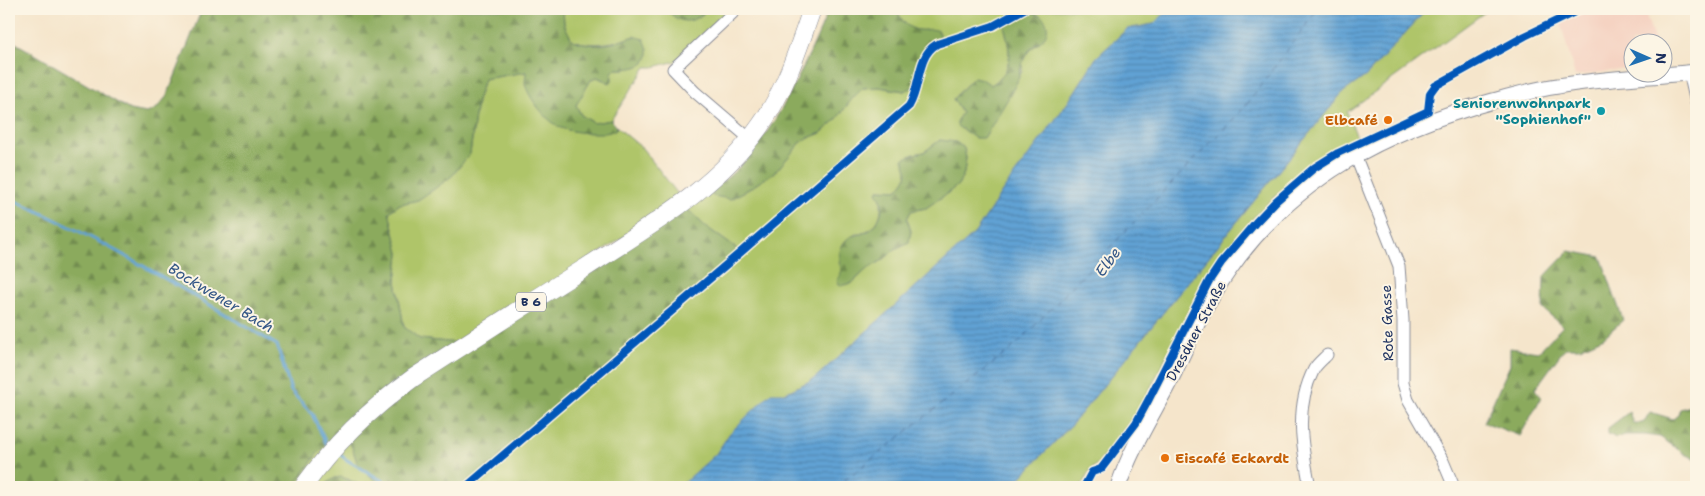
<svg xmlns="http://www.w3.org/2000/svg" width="1705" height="496" font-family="'Shantell Sans',sans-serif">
<defs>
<pattern id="forest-firs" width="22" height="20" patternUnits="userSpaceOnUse" patternTransform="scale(1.25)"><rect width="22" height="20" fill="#8baa5d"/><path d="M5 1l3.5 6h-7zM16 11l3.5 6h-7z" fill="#718b50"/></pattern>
<pattern id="water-rules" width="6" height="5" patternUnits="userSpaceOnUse" patternTransform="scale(1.25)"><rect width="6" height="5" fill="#61a2d4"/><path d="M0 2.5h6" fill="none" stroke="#4f84af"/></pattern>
</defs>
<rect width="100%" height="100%" fill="#fcf5e5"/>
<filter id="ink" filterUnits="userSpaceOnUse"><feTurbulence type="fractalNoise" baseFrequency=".02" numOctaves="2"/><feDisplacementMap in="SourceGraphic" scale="10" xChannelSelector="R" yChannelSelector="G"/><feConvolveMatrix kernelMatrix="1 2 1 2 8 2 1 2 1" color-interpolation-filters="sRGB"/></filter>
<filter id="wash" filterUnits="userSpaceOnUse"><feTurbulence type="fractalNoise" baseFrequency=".0096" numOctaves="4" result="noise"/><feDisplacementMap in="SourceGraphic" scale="20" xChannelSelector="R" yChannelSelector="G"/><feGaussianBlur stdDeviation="1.12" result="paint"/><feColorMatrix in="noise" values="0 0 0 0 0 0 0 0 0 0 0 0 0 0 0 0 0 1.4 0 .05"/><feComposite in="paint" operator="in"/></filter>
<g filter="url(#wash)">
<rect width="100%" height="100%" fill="#f5e5cb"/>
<!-- built -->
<path fill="#f5d3c2" d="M1586,9H1644L1655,42H1632V68L1575,76L1560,21Z"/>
<!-- green -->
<path fill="#afc569" stroke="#657a64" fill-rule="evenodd" d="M563,9H666L669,12L700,17L707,9H730L676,61L654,67H646L611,120L594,123L581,115L576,105L591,80L597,77L603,80L615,69H627L636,36C614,43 593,47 571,40L564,24Z
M897,9H1169L1154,24L1127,29L1096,58L1069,101L1002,192L975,233L814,379L785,393L730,433L716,454L685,482L676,487H466L741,252L705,226L687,209L709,192L730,199L749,189L776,171L803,140L821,133L835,121L852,99L863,88L879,87L904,91L918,80L924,58L932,47L921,31L910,28L900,18ZM1008,19L1040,42L1027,52L1022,61V71L1015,85L984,138L957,120L962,113L953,99L974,77L982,80L991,85C1017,69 1009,46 1003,21ZM940,140L964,148L966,158L964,173L958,185L926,208L911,211L907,219L911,231L909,242L895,249L883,260L866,270L852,283L842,272L839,262L855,234C882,230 884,212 879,189L897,190L907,178L908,170L914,154L924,152Z
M1427,9H1489L1347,112L1359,142L1336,150L1303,170L1255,216L1219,259L1206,277L1140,409L1102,459L1089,472L1081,487H1011L1074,422L1342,93L1366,76Z
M526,72L545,115L615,130L617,127L642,148L681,198L466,344L420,339L404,327L396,281L399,253L389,212L400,204L418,200L470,154L477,101L484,79Z
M340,430L352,447L358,465L383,487H361L348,479L335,478L322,487H294L317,454Z"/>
<!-- forest -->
<path fill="url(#forest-firs)" stroke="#536c5e" d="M202,9H563L564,24L572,40C586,45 602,46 616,42C628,39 631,34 644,39C646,44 649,50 648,54C648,69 625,69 615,69L612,73V81L610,83L597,77L591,80L576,105L581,115L594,123L611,120L617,127C612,134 603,133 596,133C585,133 572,132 561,128C548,122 531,101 526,87C524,83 526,77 526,72L484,79L477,101L470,154L452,176L433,190L418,200L400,204L389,212L399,253L396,281L404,327L420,339L466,344L687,209L705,226L741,252L466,487H383L358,465L352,447L340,430L317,454L294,487H9V39L130,110L147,113L156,109L167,96Z
M666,9H707C694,24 680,26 666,9Z
M829,9C834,9 841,7 846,9C856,11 859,15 871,10L870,9H897C900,19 907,29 919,30C928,31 928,27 939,31L941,37L937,44L929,49L924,58L918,80L912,88L904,91L879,87L863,88L852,99L835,121L821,133L803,140L776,171L749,189L730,199L713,196L709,192C718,185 728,178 736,170C778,128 806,63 829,9Z
M1022,10C1031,12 1045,14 1047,25C1049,40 1036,42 1028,52C1021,61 1021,74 1016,84C1006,103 995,120 984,138H975L957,126V120L962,113L953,99L974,77L982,79L991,85C1017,70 1009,46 1003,21Z
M940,140L956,142L964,148L966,158L964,173L958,185L948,193L926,208L911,211L907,219L911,231L909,242L895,249L883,260L866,270L852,283L840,286L837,281C839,278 841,274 841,271C841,263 838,255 841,248C848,233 854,237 866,232C876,228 883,214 882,203C882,200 879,195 877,192L879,189L897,190C907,178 910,175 903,159L914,154L924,152Z
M1569,251L1601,257L1623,320L1604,337L1580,348H1565L1535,389L1541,398L1520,436L1484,422L1510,365V348L1538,352L1563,326L1543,309L1544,277Z
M1696,404V459L1686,455L1660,437L1645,435H1625L1616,438L1608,434V428L1629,412L1633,423H1643L1650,412L1673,419L1678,415L1680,409Z
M342,477L360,485L361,487H322L335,478Z"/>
<!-- water -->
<path fill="url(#water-rules)" stroke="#3e6899" d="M1169,9H1427L1366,76L1342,93L1074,422L1011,487H676L685,482L716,454L730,433L771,393H785L814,379L975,233L1002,192L1069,101L1096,58L1127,29L1154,24Z"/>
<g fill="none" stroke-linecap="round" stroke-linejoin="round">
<!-- stream -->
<path stroke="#61a2d4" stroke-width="3" d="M9,198C103,239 190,293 277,345L291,391L312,414L326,443L329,446
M338,453L347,460L393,487"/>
<!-- ferry -->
<path stroke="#345787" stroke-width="1" stroke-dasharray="6 5" stroke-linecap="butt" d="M836,487L1015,346L1244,108L1318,9"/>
</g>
</g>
<g filter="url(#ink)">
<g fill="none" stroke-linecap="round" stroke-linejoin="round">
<!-- street casing -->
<g stroke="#888a94" stroke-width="13">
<path id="street" d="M737,9L673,69L695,92L750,139
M1689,72L1696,103
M1355,155L1399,266L1403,320V383L1408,400L1443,461L1454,487
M1310,487C1302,447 1294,408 1314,369C1317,364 1323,359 1327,355"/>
</g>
<!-- secondary casing -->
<g stroke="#888a94" stroke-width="17">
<path id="secondary" d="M1118,487C1131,447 1155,411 1174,373C1190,338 1206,302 1229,270C1294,177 1386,130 1493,101C1515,95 1536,89 1558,86C1603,78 1650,77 1696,72"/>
</g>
<!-- primary casing -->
<g stroke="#888a94" stroke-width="19">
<path id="primary" d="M303,487C334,444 370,409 413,378C470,341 527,304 585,268C649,226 715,190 760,126C785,91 798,49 812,9"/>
</g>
<!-- street -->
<use href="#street" stroke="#fff" stroke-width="11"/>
<!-- secondary -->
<use href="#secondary" stroke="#fff" stroke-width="15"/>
<!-- primary -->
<use href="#primary" stroke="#fff" stroke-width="18"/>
<!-- cycleway casing -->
<g stroke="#fcf5e5" stroke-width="11">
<path id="cycleway" d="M466,487L741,252L909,106C921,87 916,56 937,44L993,26L1024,9
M1084,487L1092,472L1101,469L1136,423L1149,399L1209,281L1221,263L1256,222L1276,201L1314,168L1338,153L1428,111L1430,93L1435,86L1525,36L1581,9"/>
</g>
<!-- cycleway -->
<use href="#cycleway" stroke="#0057b8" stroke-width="8"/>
</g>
</g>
<!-- markers -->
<circle fill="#0f9aa8" stroke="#fcf5e5" stroke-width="2" cx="1601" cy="111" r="5"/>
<g fill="#e8710a" stroke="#fcf5e5" stroke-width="2">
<circle cx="1388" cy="120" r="5"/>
<circle cx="1165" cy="458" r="5"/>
</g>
<g text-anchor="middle" stroke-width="4" stroke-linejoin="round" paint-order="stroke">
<!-- shield labels -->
<rect fill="#fcf5e5" stroke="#5e6a86" stroke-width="1" x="516" y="292.5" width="30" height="19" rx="4"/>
<g font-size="12" font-weight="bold" fill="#1b2f5e">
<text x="531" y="306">B 6</text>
</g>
<!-- culture labels -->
<g font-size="14" font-weight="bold" fill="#0d838f" stroke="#fcf5e5" text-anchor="end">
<text x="1591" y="108">Seniorenwohnpark<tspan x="1591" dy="16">"Sophienhof"</tspan></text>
</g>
<!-- food labels -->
<g font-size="14" font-weight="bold" fill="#c56008" stroke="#fcf5e5" text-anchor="end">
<text x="1378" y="125">Elbcafé</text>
<text x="1175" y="463" text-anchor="start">Eiscafé Eckardt</text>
</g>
<!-- street labels -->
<g font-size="14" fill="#1b2f5e" stroke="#fcf5e5">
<text transform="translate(1387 323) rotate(-92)" y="5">Rote Gasse</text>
<text transform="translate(1196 331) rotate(-62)" y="5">Dresdner Straße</text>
</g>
<!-- water labels -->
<g font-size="15" font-style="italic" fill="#345787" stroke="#fcf5e5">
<text transform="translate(1108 262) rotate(-54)" y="5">Elbe</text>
<text transform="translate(221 298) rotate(31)" y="5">Bockwener Bach</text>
</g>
</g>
<!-- margin -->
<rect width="1705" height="496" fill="none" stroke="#fcf5e5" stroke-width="30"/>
<!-- north arrow -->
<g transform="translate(1648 58) rotate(92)"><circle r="24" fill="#fcf5e5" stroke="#a2a6af"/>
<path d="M0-4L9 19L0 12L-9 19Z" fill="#1f6fb2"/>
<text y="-8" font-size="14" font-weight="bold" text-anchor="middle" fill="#1b2f5e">N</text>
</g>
</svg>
